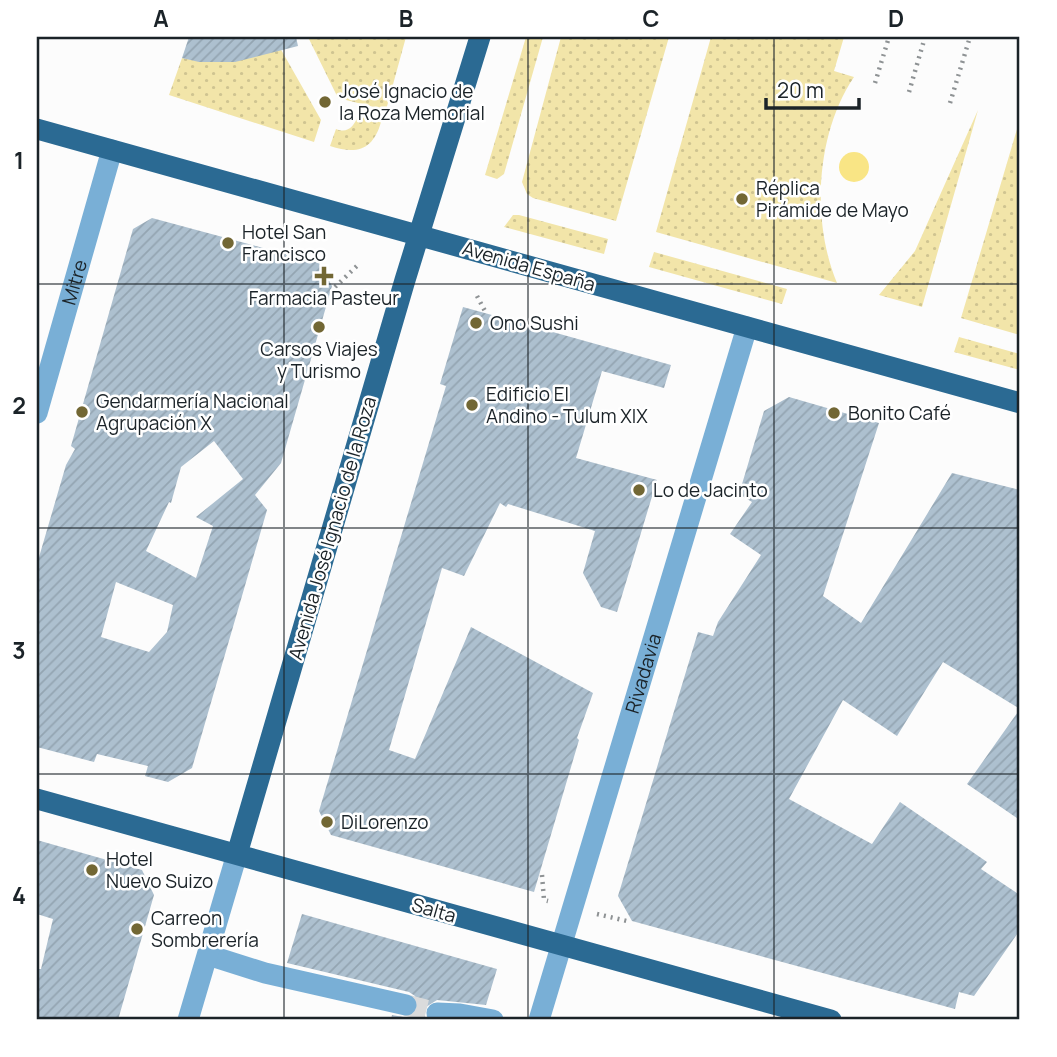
<svg xmlns="http://www.w3.org/2000/svg" width="1057" height="1057" font-family="Manrope,sans-serif">
<defs>
<pattern id="grass-dots" width="8" height="8" patternUnits="userSpaceOnUse" patternTransform="scale(1.75)"><rect width="8" height="8" fill="#f2e5a9"/><path d="M2 2h.1M6 6h.1" fill="none" stroke="#cfc491" stroke-width="1.8" stroke-linecap="round"/></pattern>
<pattern id="building-hatch" width="6" height="6" patternUnits="userSpaceOnUse" patternTransform="scale(1.75)"><rect width="6" height="6" fill="#adc0cf"/><path d="M-1 1l2-2M0 6l6-6M5 7l2-2" fill="none" stroke="#94a5b2"/></pattern>
</defs>
<rect width="100%" height="100%" fill="#fcfcfc"/>
<!-- grass -->
<path fill="url(#grass-dots)" d="M308,37H406L386,110L338,98Z
M526,37H543L504,174L497,179L485,175Z
M561,37H669L616,221L533,198L527,194L522,182Z
M711,37H844L834,71L854,77C816,133 811,221 837,283L656,232Z
M279,46L321,120L314,142L169,95L182,58C223,66 241,59 279,46Z
M978,110L922,307L879,295L915,251Z
M358,116L381,122C373,150 357,155 330,146L336,129C348,134 354,126 358,116Z
M1020,119V335L961,318Z
M513,215H519L608,239L604,254L504,227Z
M654,252L787,289L782,304L649,267Z
M959,337L1020,354V370L954,352Z"/>
<!-- water -->
<path fill="#f9e585" d="M839 167a15 15 0 1 1 30 0a15 15 0 1 1-30 0Z"/>
<!-- building -->
<path fill="url(#building-hatch)" fill-rule="evenodd" d="M189,37H296L298,46L235,62H199L182,58Z
M152,218L319,263L332,286L281,463L255,495L267,510L192,768L168,782L145,776L148,766L97,754L94,762L37,747V564L66,465L75,449L71,446L133,229ZM214,441L243,479L196,517L213,526L196,578L146,551L169,502L171,503L181,467ZM116,582L173,605L167,632L149,652L101,637Z
M463,307L671,365L664,388L602,371L576,458L657,480L617,612L601,607L583,573L595,531L508,504L506,507L500,503L464,576L442,568L389,750L415,759L471,627L593,693L577,738L579,740L534,892L331,835L319,811L446,386L440,384Z
M789,397L879,423L823,596L861,623L952,473L1020,490V820L967,784L1020,709L943,662L897,736L843,700L789,799L872,844L900,802L987,862L981,869L1020,895V930L974,996L959,992L955,1009L632,921L618,896L698,632L713,636L718,622L761,555L730,534L752,502L739,494L764,411Z
M37,840L142,870L154,895L118,1020H37V969H41L53,919L37,914Z
M302,914L497,969L486,1005L437,1000L426,1007L424,1013L426,1020H391L392,1015L409,1018L415,1014L419,1007L415,996L409,992L287,963Z"/>
<g fill="none" stroke-linecap="round" stroke-linejoin="round">
<!-- minor-tunnel -->
<path stroke="#dadbdc" stroke-width="21" stroke-dasharray="21 10" stroke-linecap="butt" d="M406,1005L437,1013"/>
<!-- path -->
<path stroke="#8e9294" stroke-width="4.5" stroke-dasharray="2 5" stroke-linecap="butt" d="M875,83L889,37
M909,92L925,37
M950,103L970,37
M335,287L359,264
M477,296L486,313
M542,875L544,900L548,901
M597,914L631,922"/>
<!-- minor -->
<g stroke="#79afd6" stroke-width="21">
<path id="s1" d="M37,413L112,150"/>
<path d="M208,955L265,973L406,1005"/>
<path d="M437,1013L460,1014L493,1020"/>
<path d="M188,1020L237,854"/>
<path id="s2" d="M539,1020L747,327"/>
</g>
<!-- major -->
<path stroke="#2b6a93" stroke-width="21" d="M37,129L1020,403
M37,799L831,1020
M237,854L405,280L480,37"/>
</g>
<!-- grid -->
<path fill="none" stroke="#1b2328" stroke-width="2" stroke-opacity="0.55" d="M284,37V1020M528,37V1020M774,37V1020M37,284H1020M37,528H1020M37,774H1020"/>
<!-- markers -->
<g fill="#726734" stroke="#fff" stroke-width="2.5">
<circle cx="325" cy="102" r="7"/>
<circle cx="742" cy="199" r="7"/>
<circle cx="228" cy="243" r="7"/>
<path d="M320.5 265.5h7v7h7v7h-7v7h-7v-7h-7v-7h7z"/>
<circle cx="476" cy="323" r="7"/>
<circle cx="319" cy="327" r="7"/>
<circle cx="472" cy="405" r="7"/>
<circle cx="82" cy="412" r="7"/>
<circle cx="834" cy="413" r="7"/>
<circle cx="639" cy="490" r="7"/>
<circle cx="327" cy="822" r="7"/>
<circle cx="92" cy="870" r="7"/>
<circle cx="137" cy="929" r="7"/>
</g>
<g text-anchor="middle" stroke-width="5" stroke-linejoin="round" paint-order="stroke">
<!-- poi labels -->
<g font-size="19" fill="#1b2328" stroke="#fff" text-anchor="start">
<text x="339" y="98">José Ignacio de<tspan x="339" dy="22">la Roza Memorial</tspan></text>
<text x="756" y="195">Réplica<tspan x="756" dy="22">Pirámide de Mayo</tspan></text>
<text x="242" y="239">Hotel San<tspan x="242" dy="22">Francisco</tspan></text>
<text x="324" y="305" text-anchor="middle">Farmacia Pasteur</text>
<text x="490" y="330">Ono Sushi</text>
<text x="319" y="356" text-anchor="middle">Carsos Viajes<tspan x="319" dy="22">y Turismo</tspan></text>
<text x="486" y="401">Edificio El<tspan x="486" dy="22">Andino - Tulum XIX</tspan></text>
<text x="96" y="408">Gendarmería Nacional<tspan x="96" dy="22">Agrupación X</tspan></text>
<text x="848" y="420">Bonito Café</text>
<text x="653" y="497">Lo de Jacinto</text>
<text x="341" y="829">DiLorenzo</text>
<text x="106" y="866">Hotel<tspan x="106" dy="22">Nuevo Suizo</tspan></text>
<text x="151" y="925">Carreon<tspan x="151" dy="22">Sombrerería</tspan></text>
</g>
<!-- street labels -->
<g font-size="19" fill="#1b2328" stroke="#fff">
<text transform="translate(529 266) rotate(16)" y="7">Avenida España</text>
<text dy="7" stroke="none"><textPath href="#s1" startOffset="136">Mitre</textPath></text>
<text transform="translate(332 528) rotate(-74)" y="7">Avenida José Ignacio de la Roza</text>
<text dy="7" stroke="none"><textPath href="#s2" startOffset="362">Rivadavia</textPath></text>
<text transform="translate(434 910) rotate(16)" y="7">Salta</text>
</g>
</g>
<!-- border -->
<rect width="1057" height="1057" fill="none" stroke="#ffffff" stroke-width="77"/>
<!-- scale -->
<path d="M766 98v10h93v-10" fill="none" stroke="#1b2328" stroke-width="3.5"/>
<text x="777" y="98" font-size="21" fill="#1b2328" stroke="#ffffff" stroke-width="5" paint-order="stroke">20 m</text>
<rect x="38" y="38" width="980" height="980" fill="none" stroke="#1b2328" stroke-width="2.5"/>
<g font-size="23" text-anchor="middle" font-weight="bold" fill="#1b2328">
<text x="161" y="27">A</text>
<text x="406" y="27">B</text>
<text x="651" y="27">C</text>
<text x="896" y="27">D</text>
<text x="19" y="169">1</text>
<text x="19" y="414">2</text>
<text x="19" y="659">3</text>
<text x="19" y="904">4</text>
</g>
</svg>
